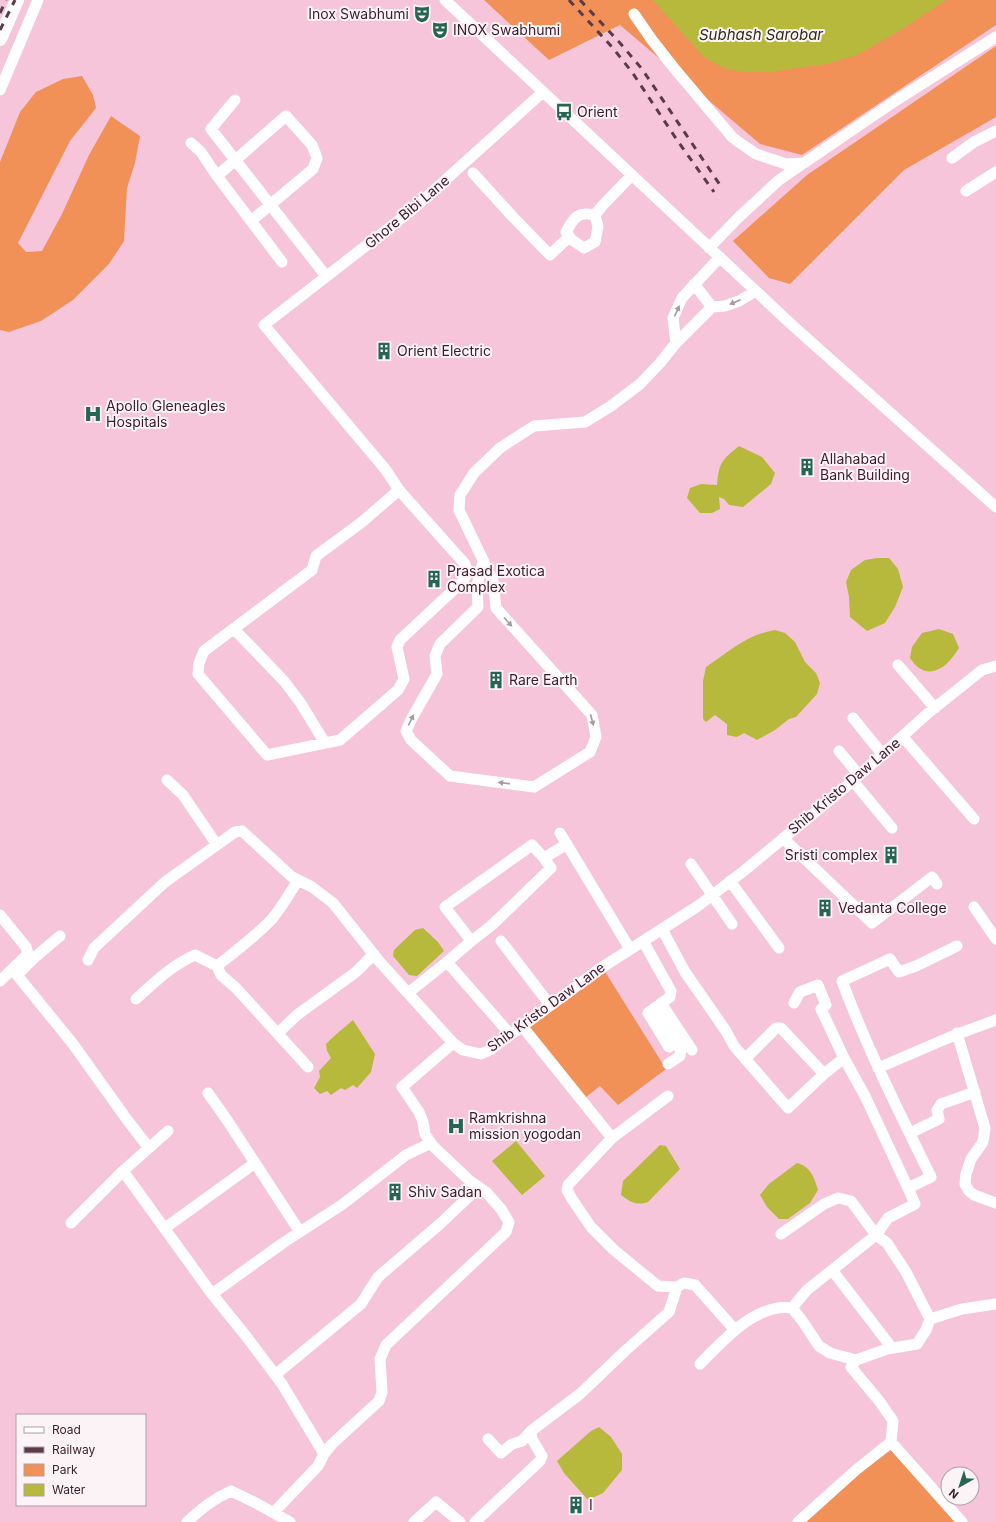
<svg xmlns="http://www.w3.org/2000/svg" width="996" height="1522" font-family="Inter,sans-serif">
<rect width="100%" height="100%" fill="#f6c5da"/>
<!-- green -->
<path fill="#f19157" d="M484,0H996V25L802,155L760,144L620,25L549,60Z
M996,46V117L904,170L790,284L769,278L733,241L807,175Z
M82,76L93,95L96,108L70,141L18,243L26,252L42,251L62,214L89,155L111,116L140,136L135,163L127,188L124,241L109,264L73,300L41,321L9,332L0,330V162L20,112L36,92L63,79Z
M604,970L666,1069L618,1105L600,1086L585,1098L527,1027Z
M891,1450L956,1522H803L841,1487Z"/>
<!-- water -->
<path fill="#b7b93c" d="M653,0H946L901,30L857,55L827,64L769,72H744L724,68L704,57Z
M739,446L762,457L775,473L771,484L743,507L729,505L724,499L719,497L720,509L712,513H700L687,498L690,488L701,484L717,485C719,462 722,460 739,446Z
M877,558H889L898,569L903,587L895,607L885,623L867,631L850,617L849,597L846,582L851,570L865,560Z
M939,629L953,634L959,648C947,668 927,684 910,658L912,647L922,633Z
M775,630L785,633L795,642L805,662L816,673L820,683L817,694L796,717L789,719L775,730L757,740L744,733L737,737L727,735V724L715,715L706,722L703,719V681L706,667C730,651 746,635 775,630Z
M423,928L438,942L444,951L417,976L409,975L393,956L394,950L415,930Z
M353,1020L375,1054L371,1072L357,1088L353,1085L345,1090L341,1088L331,1095L327,1091L320,1094L314,1088L320,1077L319,1071L331,1058L327,1051L326,1044L333,1037Z
M516,1141L545,1176L522,1195L492,1161Z
M660,1145L666,1146L680,1169L648,1202C637,1206 630,1202 621,1195L623,1181Z
M797,1163C811,1167 814,1177 818,1190L810,1203L788,1219H779L767,1207L760,1195L769,1184Z
M599,1427L611,1437L622,1454V1470L603,1493L588,1500L564,1473L557,1461L591,1431Z"/>
<g fill="none" stroke-linecap="round" stroke-linejoin="round">
<!-- minor -->
<path stroke="#fff" stroke-width="11" d="M445,0L791,324L996,507
M634,14L652,40L674,68L733,138L756,154L786,164L804,163
M0,90L38,0
M235,100L211,129L326,276
M191,143L201,152L217,176L282,262
M952,158L974,142L996,131
M473,173L513,217L550,255L569,237
M217,176L286,116L312,145L317,158L313,169L251,221
M966,191L996,172
M595,215C578,211 574,217 566,232L572,240L584,248L595,242L598,227L595,215L602,206L632,175
M709,248L738,218L779,180L895,101L996,37
M694,284L712,307
M676,343L673,318L682,298L720,257
M399,490L362,522L316,556L312,570L204,651L199,663L198,674L267,755L340,740L398,690L404,679L397,647L400,640L462,582L468,573L465,564L399,490L386,470L264,325L412,210L543,92
M483,562L477,585L478,607L440,644L435,656L437,674L412,718L406,731L411,740L450,776L534,787L590,752L596,737L592,715L496,608L493,581L459,510L460,495L474,473L500,448L534,426L585,422L611,406L640,384L660,363L676,343L712,307L725,306L739,301L756,291
M234,629L284,681L300,702L325,743
M898,665L935,708
M853,718L883,755
M903,737L974,819
M839,751L859,775
M167,780L183,795L217,845
M853,781L892,828
M560,833L630,949
M783,838L872,923L932,877L937,884
M691,864L732,924
M730,881L779,948
M974,907L996,939
M0,915L26,947L28,954L0,981
M662,929L685,972L726,1031L734,1046L788,1108L824,1074L844,1058
M60,936L34,958L17,975L73,1044L128,1121L149,1148
M501,941L550,1005
M643,941L671,991L670,997L648,1013L669,1047
M469,943L492,925L551,868L544,858
M88,960L94,948L165,882L235,832L242,831L292,877L312,887L333,903L379,961L453,1043L463,1050L481,1054L490,1050L601,968L698,906L745,870L853,781L927,714L982,670L996,666
M447,962L510,1034
M217,966L221,975L236,988L308,1067
M408,993L447,962L469,943V938L445,907L532,845L544,858L567,844
M136,999C155,982 172,965 195,955L217,966C236,951 256,936 272,919C282,907 290,893 298,880
M661,1003L692,1050
M794,1003L800,992L818,985L826,1005L821,1009L844,1058L865,1096L908,1188
M658,1017L681,1051L680,1056L668,1064
M522,1026L612,1138L668,1096
M278,1033L297,1015L356,972L374,954
M957,1033L985,1128L983,1142L971,1159L966,1174L965,1184L969,1191L974,1195L996,1203
M745,1059L776,1028H781L824,1074
M878,1068L955,1035L996,1020
M208,1093L227,1120L300,1232
M910,1133L939,1119L937,1110L941,1104L975,1092
M612,1138L568,1185L567,1190L572,1199L591,1227L614,1250L658,1286L677,1287L684,1283L695,1285L735,1330
M123,1171L212,1294L246,1336L282,1384L324,1454
M71,1223L123,1171L168,1131
M165,1228L255,1163
M781,1234L824,1204L838,1198L851,1201L876,1235L887,1243L906,1272L930,1319L926,1330L917,1344L887,1349L856,1360L851,1367L880,1402L893,1421L891,1442L856,1470L798,1522
M832,1270L892,1348
M212,1294L283,1243L343,1204L406,1155L431,1143
M792,1308L807,1290L876,1235L888,1218L915,1204L908,1188L931,1177C899,1112 867,1048 842,981L890,959L899,972L916,966L957,946
M930,1319L962,1309L996,1304
M700,1364C723,1341 755,1303 792,1308L801,1319L819,1346L830,1353L856,1360
M275,1375L361,1304L378,1277L441,1223L479,1187
M488,1439L501,1453L512,1444L522,1441L531,1431
M891,1442L962,1522
M274,1512L318,1466L324,1454L332,1444L379,1401L382,1392L380,1359L386,1345L506,1232L509,1222L501,1209L486,1192L470,1181L433,1146L425,1134L423,1122L419,1112L402,1087L453,1043
M187,1522C201,1509 213,1499 231,1491L256,1503L290,1522
M414,1522L436,1502L460,1522
M475,1522L540,1461L542,1456L532,1439L531,1431L580,1394L625,1351L669,1312L677,1287"/>
<!-- major -->
<path stroke="#fff" stroke-width="14" d="M0,39L17,0"/>
<!-- rail -->
<path stroke="#5b3a49" stroke-width="3" stroke-dasharray="7 7" stroke-linecap="butt" d="M569,0L612,47L632,72L677,140L714,192
M580,0L620,43L642,69L722,188
M0,13L6,0
M0,30L15,0"/>
</g>
<!-- one-way arrows -->
<defs><path id="oneway-solid" d="M-6-.8H1V-3.2L6.5 0L1 3.2V.8H-6Z"/></defs>
<g fill="#a799a0">
<use href="#oneway-solid" transform="translate(735 302) rotate(157)"/>
<use href="#oneway-solid" transform="translate(677 311) rotate(-66)"/>
<use href="#oneway-solid" transform="translate(508 622) rotate(48)"/>
<use href="#oneway-solid" transform="translate(411 720) rotate(-64)"/>
<use href="#oneway-solid" transform="translate(592 720) rotate(75)"/>
<use href="#oneway-solid" transform="translate(504 783) rotate(-173)"/>
</g>
<!-- icons -->
<defs>
<g id="theatre-bare" transform="scale(1.38)"><path d="M-5-5.5Q0-4 5-5.5V0Q5 5 0 6Q-5 5-5 0ZM-3.3-2.5H-1v1.5H-3.3ZM1-2.5H3.3v1.5H1ZM-2.8 1Q0 5.5 2.8 1Z" fill="#266552" stroke="#fcf3f7" stroke-width="2.5" paint-order="stroke"/></g>
<g id="bus-bare" transform="scale(1.38)"><path d="M-5-6H5V4H4V6H2V4H-2V6H-4V4H-5ZM-3.5-4V0h7V-4ZM-3.5 1.2v1.5H-2V1.2ZM2 1.2v1.5H3.5V1.2Z" fill="#266552" stroke="#fcf3f7" stroke-width="2.5" paint-order="stroke"/></g>
<g id="building-bare" transform="scale(1.38)"><path d="M-4-6H4V6H1V3H-1V6H-4ZM-2.5-4.3h1.7v1.8h-1.7ZM.8-4.3h1.7v1.8H.8ZM-2.5-1h1.7V.8h-1.7ZM.8-1h1.7V.8H.8Z" fill="#266552" stroke="#fcf3f7" stroke-width="2.5" paint-order="stroke"/></g>
<g id="hospital-bare" transform="scale(1.38)"><path d="M-5-5h3v3.5h4V-5h3V5h-3V1.5h-4V5h-3Z" fill="#266552" stroke="#fcf3f7" stroke-width="2.5" paint-order="stroke"/></g>
</defs>
<g fill-rule="evenodd">
<use href="#theatre-bare" x="422" y="14"/>
<use href="#theatre-bare" x="440" y="30"/>
<use href="#bus-bare" x="564" y="112"/>
<use href="#building-bare" x="384" y="351"/>
<use href="#hospital-bare" x="93" y="414"/>
<use href="#building-bare" x="807" y="467"/>
<use href="#building-bare" x="434" y="579"/>
<use href="#building-bare" x="496" y="680"/>
<use href="#building-bare" x="891" y="855"/>
<use href="#building-bare" x="825" y="908"/>
<use href="#hospital-bare" x="456" y="1126"/>
<use href="#building-bare" x="395" y="1192"/>
<use href="#building-bare" x="576" y="1505"/>
</g>
<g text-anchor="middle" stroke-width="4" stroke-linejoin="round" paint-order="stroke">
<!-- poi labels -->
<g font-size="14" fill="#3b1d2b" stroke="#fcf3f7" text-anchor="start">
<text x="409" y="19" text-anchor="end">Inox Swabhumi</text>
<text x="453" y="35">INOX Swabhumi</text>
<text x="577" y="117">Orient</text>
<text x="397" y="356">Orient Electric</text>
<text x="106" y="411">Apollo Gleneagles<tspan x="106" dy="16">Hospitals</tspan></text>
<text x="820" y="464">Allahabad<tspan x="820" dy="16">Bank Building</tspan></text>
<text x="447" y="576">Prasad Exotica<tspan x="447" dy="16">Complex</tspan></text>
<text x="509" y="685">Rare Earth</text>
<text x="878" y="860" text-anchor="end">Sristi complex</text>
<text x="838" y="913">Vedanta College</text>
<text x="469" y="1123">Ramkrishna<tspan x="469" dy="16">mission yogodan</tspan></text>
<text x="408" y="1197">Shiv Sadan</text>
<text x="589" y="1510">I</text>
</g>
<!-- street labels -->
<g font-size="14" fill="#3b1d2b" stroke="#fcf3f7">
<text transform="translate(407 212) rotate(-40)" y="5">Ghore Bibi Lane</text>
<text transform="translate(844 786) rotate(-40)" y="5">Shib Kristo Daw Lane</text>
<text transform="translate(546 1007) rotate(-36)" y="5">Shib Kristo Daw Lane</text>
</g>
<!-- water labels -->
<g font-size="15" font-style="italic" fill="#2d2e19" stroke="#fcf3f7">
<text x="761" y="40">Subhash Sarobar</text>
</g>
</g>
<!-- legend -->
<rect x="16" y="1414" width="130" height="92" fill="#fcf3f7" stroke="#af9da5"/>
<rect x="24" y="1427" width="20" height="6" fill="#ffffff" stroke="#af9da5"/>
<text x="52" y="1434" font-size="12" fill="#3b1d2b">Road</text>
<rect x="24" y="1447" width="20" height="6" fill="#5b3a49" stroke="#af9da5"/>
<text x="52" y="1454" font-size="12" fill="#3b1d2b">Railway</text>
<rect x="24" y="1464" width="20" height="12" fill="#f19157" stroke="#af9da5"/>
<text x="52" y="1474" font-size="12" fill="#3b1d2b">Park</text>
<rect x="24" y="1484" width="20" height="12" fill="#b7b93c" stroke="#af9da5"/>
<text x="52" y="1494" font-size="12" fill="#3b1d2b">Water</text>
<!-- north arrow -->
<g transform="translate(960 1486) rotate(219)"><circle r="19" fill="#fcf3f7" stroke="#af9da5"/>
<path d="M0-3L7 15L0 10L-7 15Z" fill="#266552"/>
<text y="-6" font-size="11" font-weight="bold" text-anchor="middle" fill="#3b1d2b">N</text>
</g>
</svg>
